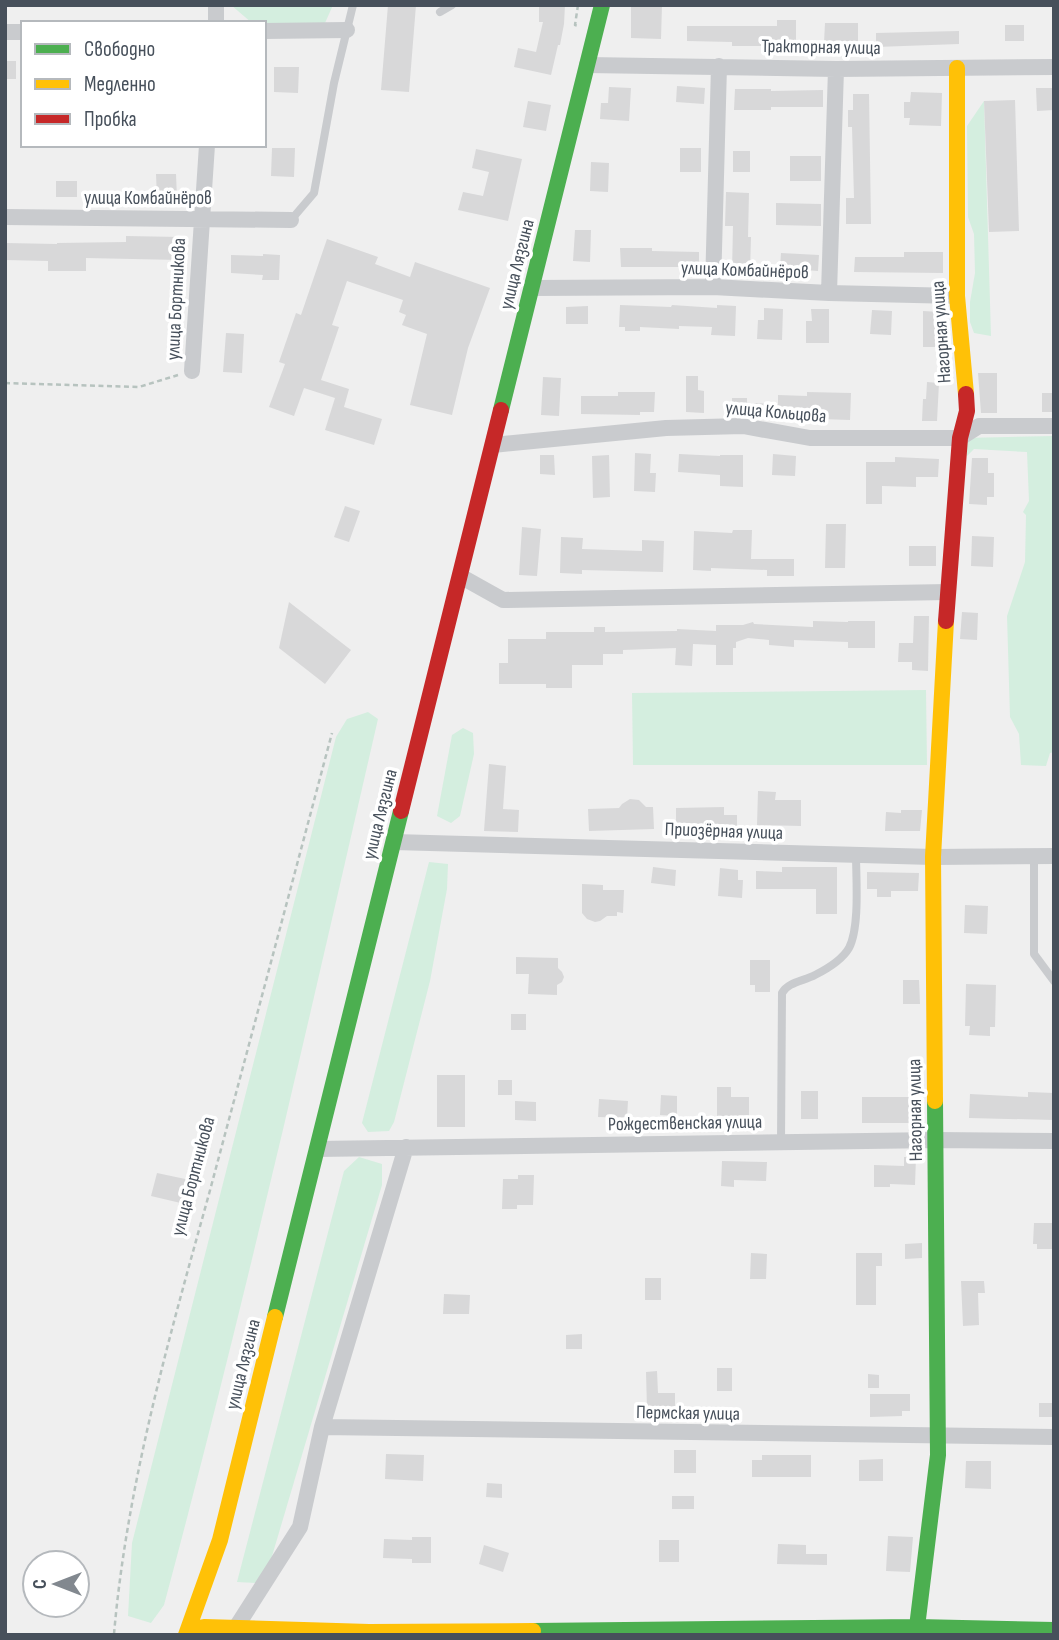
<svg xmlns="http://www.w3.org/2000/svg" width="1059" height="1640" font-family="'Sofia Sans Condensed',sans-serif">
<rect width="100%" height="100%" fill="#efefef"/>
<!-- green -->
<path fill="#d4eedf" d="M231,5H333L325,23H252Z
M984,101L991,336L974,333L970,322V302L975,273L974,234L968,217L967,126Z
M1054,436V752L1050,753L1046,766L1021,765L1019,734L1010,717L1007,616L1025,562L1026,515L1023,512L1029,501L1027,452L974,449L967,456L965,438Z
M926,690L927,765H633L632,693Z
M368,712L378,719C310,1015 243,1311 164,1605L151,1623L128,1616L132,1543L336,737L347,719Z
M463,728L473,733L474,754L460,816L451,823L437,816L452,735Z
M429,862L448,864L447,889L430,981L394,1122L389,1131L368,1132L362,1123Z
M359,1157L382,1164V1185L267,1573L257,1583L237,1582L344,1171Z"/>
<!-- building -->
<path fill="#d8d8d9" d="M388,5H416L409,92L381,90Z
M539,5H565L564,24L560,45H558L551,75L514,67L518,48L536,52L543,22H539Z
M631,5H662L661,39L631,38Z
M777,20H796V43L761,42V46H732V42L687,41V26H777Z
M825,23H858V43H824Z
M1005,25H1024V41H1005Z
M959,31V44L876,47V33Z
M5,61H16V79H5Z
M274,67H299L298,93L274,92Z
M677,86L705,88L704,104L676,102Z
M609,87L631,88L629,121L600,119L601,103H608Z
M1036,88H1054V110L1037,111Z
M735,89H771V91L823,90V107H771V110H734Z
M911,92L942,93L941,126L909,125L910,118H904V102H910Z
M853,94H869L871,224H846V198H854L852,127H848V110H853Z
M1015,100L1019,231L989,232L984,101Z
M528,101L551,105L546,131L523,127Z
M272,148H295L294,177L271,176Z
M680,148H701V172H680Z
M476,149L522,159L508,221L458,210L463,192L483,196L489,172L472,168Z
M733,151H750V172H733Z
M790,156H821V181H790Z
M591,162L609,163L608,192L590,191Z
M156,174H176L177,198H157Z
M56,181H77V197H56Z
M726,192L749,193L748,237H751L750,272L732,271L733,226H725Z
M776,203L821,204V226L776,225Z
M575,230H591L590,262L573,261Z
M126,236L180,237V245H186L185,258L179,257V260L86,258V271H48V261L5,260V243L57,244V243L126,242Z
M327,239L378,257L375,264L410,277L415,262L490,288L468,348L452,415L410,405L427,334L402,325L406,315L399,312L403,300L347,281L332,325L339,327L321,380L349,389L344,407L382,419L374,445L325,430L335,398L304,388L294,416L269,407L285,364L279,362L296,313L301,315Z
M620,248H652V251L699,252V267H621Z
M904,252H943V273L854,272L855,257H904Z
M781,253L819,255L818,271L780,268Z
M263,254L280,255L279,280H262L263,275L231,273V255L263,256Z
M620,305L671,307L672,305L717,308V305L736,306L735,336L711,335L712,327L679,326V329L640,327V331H625V327H619Z
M588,306V324H566V307Z
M764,308L783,309L782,340L757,339L758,320H764Z
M811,309H829V343H806V321H812Z
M872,310L892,311L891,335L870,334Z
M923,311L940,312L939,347H923Z
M226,333L244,334L242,373L223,372Z
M978,373H997V413H981Z
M686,376H698V390L704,391V413L686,412Z
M543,377L561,378L559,416L541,415Z
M927,382L939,383L937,421H922L923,399H926Z
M618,392H655L654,412H640V415L581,414V396H618Z
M807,392L851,393L850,420L763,417L764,413H732V398H747V403L778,404V395L807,396Z
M1042,393H1054V412H1042Z
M635,453L651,454L650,473H656L655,492L634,491Z
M679,454L720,456V455H743V487L720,486V475L678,472Z
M773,454L796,456L795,476L772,475Z
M540,455H554L555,475L540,474Z
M609,455L610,497L593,498L592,456Z
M895,457L939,459L938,477H916V487L882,486V504H866V462H895Z
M972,458H988V473H994V497H987V505L969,504Z
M345,506L360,511L349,542L334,537Z
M826,524H846L845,568H825Z
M522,527L541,529L537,576L519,575Z
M733,530H752L751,559H794V576H767V570L711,568V571L693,570L694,531L732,533Z
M972,536L994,537L993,567L971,566Z
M561,537L583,538L582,549L642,551V540L664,541L663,572L582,570V574L560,573Z
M909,546H936V566H909Z
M289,602L351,650L325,684L279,648Z
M962,612L978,613L977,640L960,639Z
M914,616H929L928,671L912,670V662H898L899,643H913Z
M813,621L848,622V621H875V648H848V642L794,640V647L769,645V640L748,638L736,642V648H733V665H716V645L693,644L692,666L675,665L676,648L623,650V654H603V665H572V688H546V684H499V663H508V639H546V632H594V627H605V632L677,631V629L716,631V625H743L753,622L754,624L813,627Z
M489,764L506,766L503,809L519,810L518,832L484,831Z
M758,791L776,792L775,800H801V826L757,825Z
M630,799L639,800L646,807H653L654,829L589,831L588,809L619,808L622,804Z
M724,807V815H737V831L676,833V808Z
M901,810H922L920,831H885L886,812L901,813Z
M653,867L676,870L675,886L651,883Z
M782,867H837V914H816V889H756V871L782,872Z
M720,868L738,870V880H743L742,898L718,896Z
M867,872L919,873L918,891H891V897H877V889H867Z
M582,884L603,885V890H624L623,913L617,912V916H607L600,921L595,922L587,919L582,913Z
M965,905L988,906L987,934L964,933Z
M516,957L558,958V968L562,972L564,977L562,982L557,985V995L528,994L529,974H516Z
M750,960H770V992H755V985H750Z
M903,980H919L920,1004H903Z
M966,984L996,985L995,1027H990V1036L969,1035L970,1026H965Z
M511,1014H526V1030H511Z
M437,1075H465V1127H437Z
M498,1080H512V1095H498Z
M717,1087H731V1097H749V1122H717Z
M801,1091H818V1119H801Z
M1028,1092L1054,1093V1120L969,1118L970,1094L1028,1097Z
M661,1095L677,1096V1116L660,1115Z
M862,1097H909V1123H862Z
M599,1099L628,1101L627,1118L598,1117Z
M515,1101L536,1102V1121L515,1120Z
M904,1157H916L915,1185L890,1184V1187H874V1165L904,1166Z
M722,1161L767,1162L766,1181L734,1180V1187L721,1186Z
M157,1173L190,1180L185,1204L151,1196Z
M518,1175H534L533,1205H517V1209H502L503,1179H518Z
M1034,1223H1054V1249H1037V1244H1033Z
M922,1243V1258L905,1259V1244Z
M751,1253L767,1254L766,1279H750Z
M856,1253H882V1266H876V1305H856Z
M645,1278H661V1300H645Z
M961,1281H984L985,1293H978L979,1325L963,1326Z
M444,1294L470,1295L469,1314H443Z
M582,1334V1349H566V1335Z
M717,1368H732V1391H717Z
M657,1371L658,1393H675V1408L647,1409L646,1372Z
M868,1374L879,1375V1388H868Z
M870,1394H910V1411H902V1416L870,1417Z
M1039,1403H1054V1417H1039Z
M674,1450H696V1473H674Z
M386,1454L424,1455L423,1481L385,1479Z
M762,1455H811V1477H752V1460H762Z
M883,1459V1481H859V1460Z
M966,1461H991V1489L965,1488Z
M487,1483L502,1484V1498L486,1497Z
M672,1496H694V1509H672Z
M888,1536L913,1537L910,1572L886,1571Z
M412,1537H431V1563H412V1559L383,1558L384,1539L412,1540Z
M659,1540H679V1562H659Z
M778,1544L806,1545V1554H827V1565L777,1564Z
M484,1545L509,1553L503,1572L479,1564Z"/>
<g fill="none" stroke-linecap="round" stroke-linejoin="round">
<!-- path -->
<path stroke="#b7c3bf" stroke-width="2.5" stroke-dasharray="5 3.5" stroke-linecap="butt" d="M578,5L575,25L579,26
M5,383L139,387L178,375
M114,1634C127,1484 169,1338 209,1194C250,1041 291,887 332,733"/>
<!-- lane -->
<path stroke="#c9cbce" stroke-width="8" d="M440,12L452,5
M291,220L314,193L334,83L353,5
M1034,857V954L1054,981
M781,1142L782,993C788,982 804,981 815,975C827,969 842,960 849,948C860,927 856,878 856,854"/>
<!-- street -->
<path stroke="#c9cbce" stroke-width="16" d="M216,23V5
M264,31L347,30
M5,32H23
M587,65L836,69L1054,67
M5,217L291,220
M713,287L719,66
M532,288L713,287L829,293L957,296
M829,293L836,69
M192,371L207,145
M493,445L666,428L743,426L810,438H960L979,426H1054
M460,576L503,600L948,592
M394,842L933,857L1054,856
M317,1149L936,1140L1054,1141
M322,1427L1054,1437
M235,1629L300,1527L322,1427L406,1147"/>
<!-- fast -->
<path stroke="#4caf50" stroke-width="16" d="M501,410L602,5
M275,1317L401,811
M917,1627L938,1455L935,1101
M533,1631L917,1627L1054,1630"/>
<!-- slow -->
<path stroke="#ffc107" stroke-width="16" d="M957,68V296L966,394
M935,1101L933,857L946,621
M188,1630L204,1627L369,1632L533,1631
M186,1635L220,1540L275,1317"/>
<!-- jam -->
<path stroke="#c62828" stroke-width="16" d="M946,621L960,438L967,411L966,394
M401,811L501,410"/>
</g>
<g text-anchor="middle" stroke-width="7" stroke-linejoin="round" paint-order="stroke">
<!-- street labels -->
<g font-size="19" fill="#47505b" stroke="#fff">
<text transform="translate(821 46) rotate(1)" y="7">Тракторная улица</text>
<text x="148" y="204">улица Комбайнёров</text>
<text transform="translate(516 264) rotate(-76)" y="7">улица Лязгина</text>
<text transform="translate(745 269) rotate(2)" y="7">улица Комбайнёров</text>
<text transform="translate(175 299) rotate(-87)" y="7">улица Бортникова</text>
<text transform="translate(940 332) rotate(-94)" y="7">Нагорная улица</text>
<text transform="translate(776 411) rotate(5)" y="7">улица Кольцова</text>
<text transform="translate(379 814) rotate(-76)" y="7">улица Лязгина</text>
<text transform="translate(724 830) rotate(2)" y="7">Приозёрная улица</text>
<text transform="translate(914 1110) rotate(-91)" y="7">Нагорная улица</text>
<text transform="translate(685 1122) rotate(-1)" y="7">Рождественская улица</text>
<text transform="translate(192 1176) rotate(-75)" y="7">улица Бортникова</text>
<text transform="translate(242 1364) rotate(-76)" y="7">улица Лязгина</text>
<text transform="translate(688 1412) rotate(1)" y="7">Пермская улица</text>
</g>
</g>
<!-- border -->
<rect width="1059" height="1640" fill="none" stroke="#47505b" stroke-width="14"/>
<!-- legend -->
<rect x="21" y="21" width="245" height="126" fill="#ffffff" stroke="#b5b9bd" stroke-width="2"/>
<rect x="35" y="44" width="35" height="10" fill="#4caf50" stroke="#b5b9bd" stroke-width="2"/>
<text x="84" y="56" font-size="21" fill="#47505b">Свободно</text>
<rect x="35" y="79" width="35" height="10" fill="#ffc107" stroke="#b5b9bd" stroke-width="2"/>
<text x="84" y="91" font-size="21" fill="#47505b">Медленно</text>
<rect x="35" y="114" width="35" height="10" fill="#c62828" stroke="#b5b9bd" stroke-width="2"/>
<text x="84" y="126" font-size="21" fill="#47505b">Пробка</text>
<!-- north arrow -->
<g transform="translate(56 1584) rotate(270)"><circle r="33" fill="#ffffff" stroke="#b5b9bd" stroke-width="2"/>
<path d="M0-5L12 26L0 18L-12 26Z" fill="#82888f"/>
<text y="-10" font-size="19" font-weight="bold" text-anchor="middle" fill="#47505b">С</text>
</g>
</svg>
